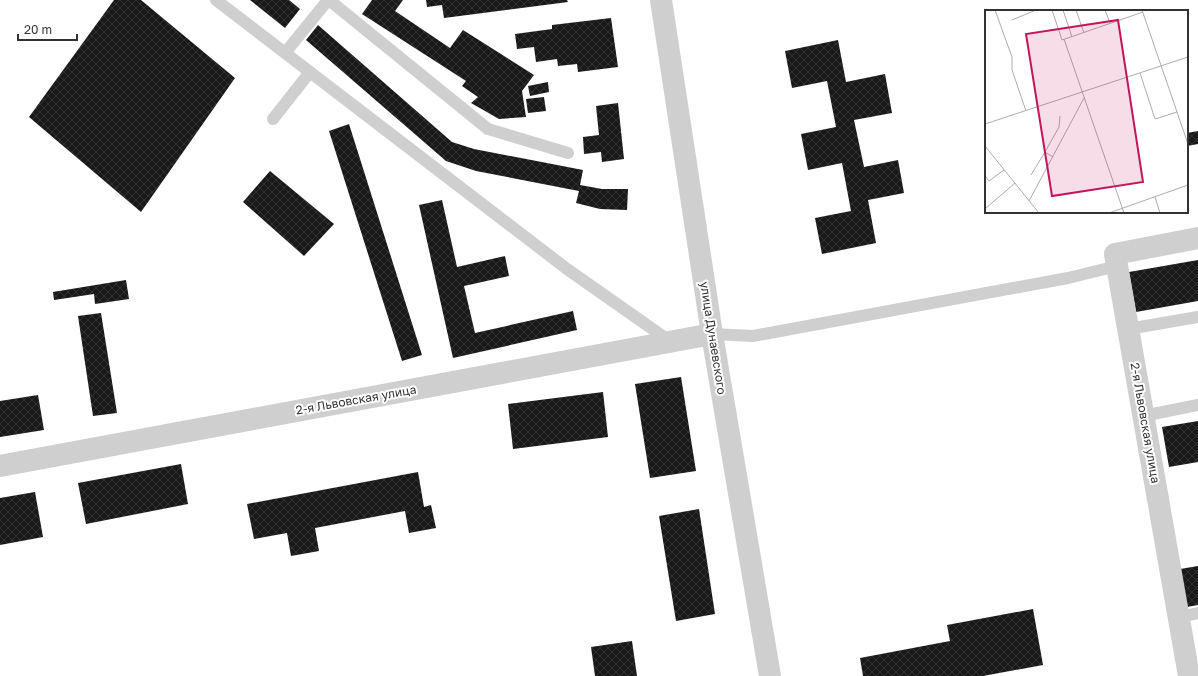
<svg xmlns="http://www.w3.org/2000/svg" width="1198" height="676" font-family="'Golos Text',sans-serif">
<defs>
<pattern id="building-cross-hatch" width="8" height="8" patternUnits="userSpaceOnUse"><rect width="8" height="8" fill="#191919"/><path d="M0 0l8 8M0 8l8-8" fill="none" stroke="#323232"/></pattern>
</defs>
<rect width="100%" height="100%" fill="#fff"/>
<!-- building -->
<path fill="url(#building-cross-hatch)" d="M114,0H141L235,78L141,212L29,117Z
M250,0H289L300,9L285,28Z
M372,0H403L395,11L450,48L463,30L534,75L522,91L526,117L499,119L471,103L478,97L462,86L466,81L362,14Z
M426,0H567L568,2L444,18L442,5L427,7Z
M611,18L618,67L578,72L577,64L558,66L557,59L536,62L534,47L517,49L515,34L552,29V25Z
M318,25L452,142L474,149L583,170L580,185L602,189H628L627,210L600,209L576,203L579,191L476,171L446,161L306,40Z
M838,40L846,82L885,74L892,113L854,120L864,167L898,160L904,193L868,200L876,243L822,254L815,218L851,211L842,163L808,170L801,134L836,127L827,81L792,88L785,51Z
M548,82L549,92L530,96L528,86Z
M544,97L546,111L528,113L526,99Z
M618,103L624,159L602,162L601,152L584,154L583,137L599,135L596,106Z
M349,124L422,355L402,361L329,131Z
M1198,131V144L1187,146V133Z
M270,171L334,224L304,256L243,202Z
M442,200L457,267L505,256L509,276L464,286L475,333L573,311L577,330L453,358L419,205Z
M1198,260V301L1136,312L1129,272Z
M126,280L129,299L95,304L94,294L54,300L53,292Z
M101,313L117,413L93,416L78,316Z
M681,377L696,471L650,478L635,384Z
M603,392L608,437L513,449L508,404Z
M38,395L44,430L0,437V401Z
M1198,421V462L1169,467L1162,427Z
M181,464L188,504L86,524L78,483Z
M418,472L424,507L431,505L436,528L409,533L405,511L315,528L319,551L291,556L287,533L254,539L247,504Z
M35,492L43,537L0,545V498Z
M699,509L715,614L676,621L659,516Z
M1198,566V605L1187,607L1180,569Z
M1033,609L1043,665L983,676H863L860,658L950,641L947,625Z
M632,641L637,676H595L591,647Z"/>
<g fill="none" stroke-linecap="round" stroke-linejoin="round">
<!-- service -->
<path stroke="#cfcfcf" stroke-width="12" d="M216,0L567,269L671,342
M329,0L488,129L568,153
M285,53L328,0
M273,119L310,72
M1128,329L1198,317
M712,334L753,336L1068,278L1117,266
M1143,416L1198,405
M1179,617L1198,613"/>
<!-- minor -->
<path stroke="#cfcfcf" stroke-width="22" d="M661,0L712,334L770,676
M0,466L712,334
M1189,676L1115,254L1198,238"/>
</g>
<g text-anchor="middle" stroke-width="4" stroke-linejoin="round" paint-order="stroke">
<!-- street labels -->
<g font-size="12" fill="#323232" stroke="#fff">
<text transform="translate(713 338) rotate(81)" y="4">улица Дунаевского</text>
<text transform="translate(356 400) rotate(-10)" y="4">2-я Львовская улица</text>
<text transform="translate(1145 423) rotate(80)" y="4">2-я Львовская улица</text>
</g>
</g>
<!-- overview -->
<g transform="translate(985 10)">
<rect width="203" height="203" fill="#fff"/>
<path fill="none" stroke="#adadad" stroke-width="1" d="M10,0L27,47V60L41,101M67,0L77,30L158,2M78,0L87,27M91,0L99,23M120,0L125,13M157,0L203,134M27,10L51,0M79,29L139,203M155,63L170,109L192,102M0,114L203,47M0,136L54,203M68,147L60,142L74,117L75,106M46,165L60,142M0,166L4,171L19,160M170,187L175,203M44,191L99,88M0,199L30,173M124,203L203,175"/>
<path fill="#c2185b" fill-opacity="0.15" stroke="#c2185b" stroke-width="2" d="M133,10L158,172L67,186L41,24Z"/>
<rect width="203" height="203" fill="none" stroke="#323232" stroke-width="2"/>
</g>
<!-- scale -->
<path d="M18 34v6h59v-6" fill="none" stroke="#323232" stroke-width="2"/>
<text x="24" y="34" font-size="12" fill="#323232" stroke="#ffffff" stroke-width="3" paint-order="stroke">20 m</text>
</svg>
